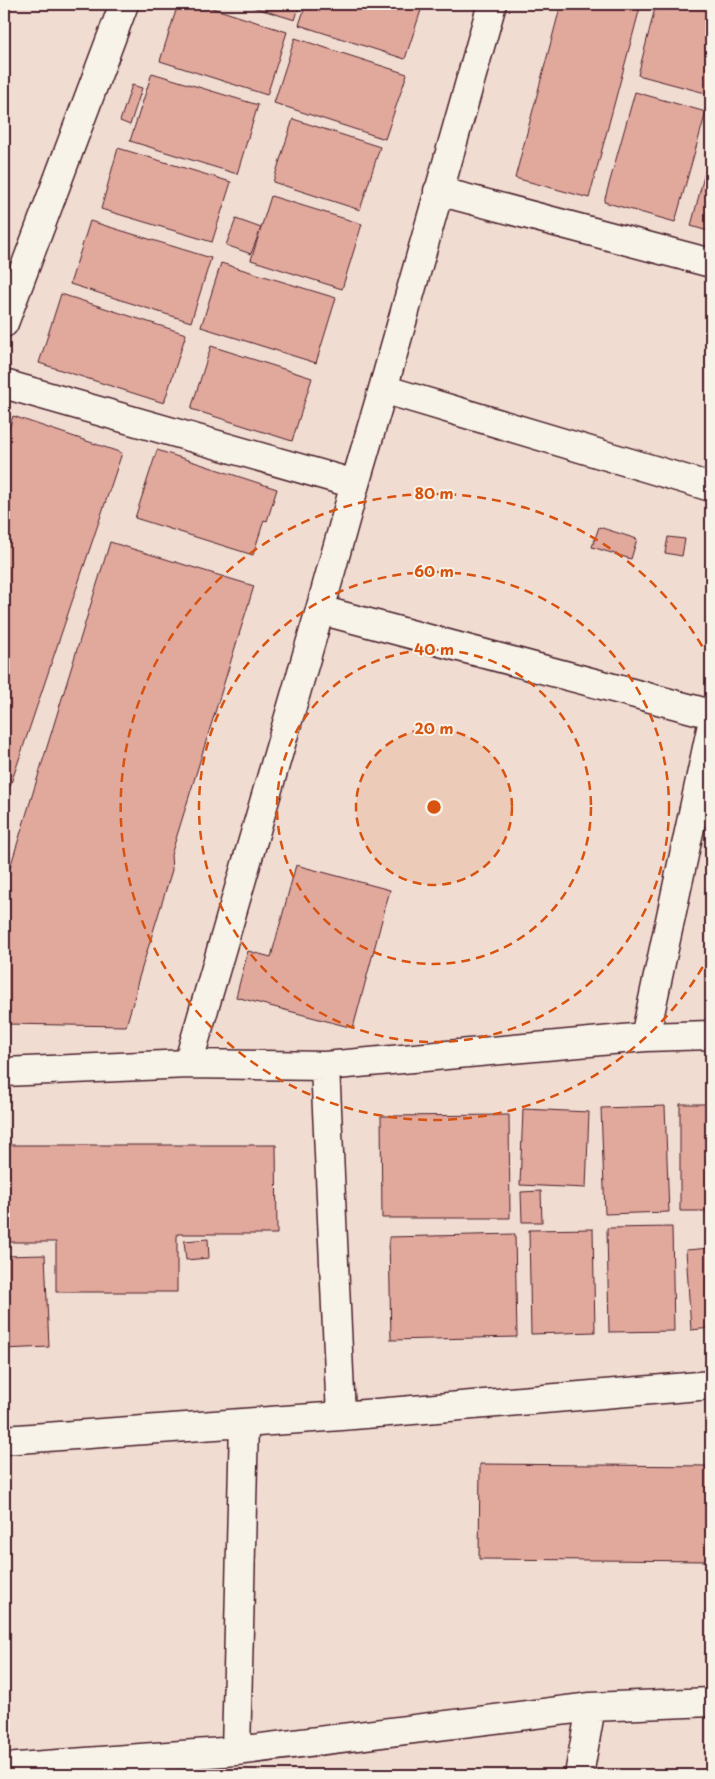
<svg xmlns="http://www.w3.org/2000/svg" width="715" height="1779" font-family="'Playpen Sans',sans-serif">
<rect width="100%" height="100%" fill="#f0dcd1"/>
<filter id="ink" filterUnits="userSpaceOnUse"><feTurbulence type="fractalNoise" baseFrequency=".02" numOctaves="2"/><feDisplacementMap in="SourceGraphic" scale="10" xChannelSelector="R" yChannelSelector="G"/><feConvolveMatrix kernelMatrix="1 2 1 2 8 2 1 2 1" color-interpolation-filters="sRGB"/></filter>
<g filter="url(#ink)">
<!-- building -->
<path fill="#e1a89c" stroke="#4a1f2b" d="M178,4H200L287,32L267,95L160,61Z
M243,4H300L295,20Z
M306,4H423L405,59L299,25Z
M561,4H641L589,198L515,178Z
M656,4H711V84L709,94L638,75Z
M295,38L407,74L385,139L274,103Z
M152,73L258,105L237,174L130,141Z
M132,85L142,88L130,125L120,121Z
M635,92L706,112L675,222L604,202Z
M293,119L380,147L360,210L273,182Z
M118,148L231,182L212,242L101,209Z
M711,149V232L691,226Z
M271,196L362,224L342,289L251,260Z
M236,219L261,228L251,254L226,245Z
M90,221L211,258L191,322L70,284Z
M221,263L336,298L316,363L201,327Z
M61,294L186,334L164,403L39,363Z
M211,346L312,378L292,441L191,409Z
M13,416L122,453L4,804V444Z
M157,450L277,489L267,521L264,520L253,555L135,518Z
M599,527L637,539L631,559L592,547Z
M668,537L685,539L682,556L665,553Z
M110,542L254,586L171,855L172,870L137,984L136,992L126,1026L4,1024V887Z
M296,865L390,890L353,1028L236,997L248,951L271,957Z
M680,1104H711V1211H680Z
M665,1106L669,1212L605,1214L601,1108Z
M523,1109L589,1112L586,1188L520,1185Z
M509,1115L510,1218H382L381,1116Z
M4,1145H276L277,1234H177V1292H56V1242H4Z
M541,1191L542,1222H522L521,1192Z
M672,1227L674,1331L609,1332L607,1228Z
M593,1229L595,1332L531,1334L529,1230Z
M515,1234L517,1337L391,1340L389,1237Z
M208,1239L209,1258L186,1260L184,1241Z
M711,1248V1328L691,1330L686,1250Z
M45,1255L49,1347L4,1349V1256Z
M480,1464L711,1466V1561L479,1559Z"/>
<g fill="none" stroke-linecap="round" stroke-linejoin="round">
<!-- minor casing -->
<g stroke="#4a1f2b" stroke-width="31">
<path id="minor" d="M438,191L711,263
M4,323L124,4
M4,384L355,484
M383,389L711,487
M320,610L711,714
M645,1037L711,729
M188,1064L320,610L355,484L383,389L492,4
M325,1066L341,1416
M4,1072L188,1064L325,1066L645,1037L711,1035
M4,1440L341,1416L711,1385
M236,1751L244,1423
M4,1768L236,1751L591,1707L711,1702
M579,1775L591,1707"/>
</g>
<!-- minor -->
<use href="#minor" stroke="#f7f3e8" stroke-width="28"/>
</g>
</g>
<!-- distance rings -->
<circle cx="434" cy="807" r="78" fill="#d8530f" fill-opacity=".12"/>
<g fill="none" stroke="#d8530f" stroke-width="2.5" stroke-dasharray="9 6">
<circle cx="434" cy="807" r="78"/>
<circle cx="434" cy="807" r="157"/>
<circle cx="434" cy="807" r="235"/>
<path d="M710 954A313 313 0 1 1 710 660"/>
</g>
<circle cx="434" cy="807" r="8" fill="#d8530f" stroke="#f7f3e8" stroke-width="2.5"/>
<g font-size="15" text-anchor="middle" font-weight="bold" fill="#d8530f" stroke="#f7f3e8" stroke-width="4" stroke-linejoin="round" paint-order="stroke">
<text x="434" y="499">80 m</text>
<text x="434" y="577">60 m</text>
<text x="434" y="655">40 m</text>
<text x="434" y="734">20 m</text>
</g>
<!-- margin -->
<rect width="715" height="1779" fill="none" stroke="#f7f3e8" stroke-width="20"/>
<rect x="10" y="10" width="695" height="1759" fill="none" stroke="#4a1f2b" stroke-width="2" filter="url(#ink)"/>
</svg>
